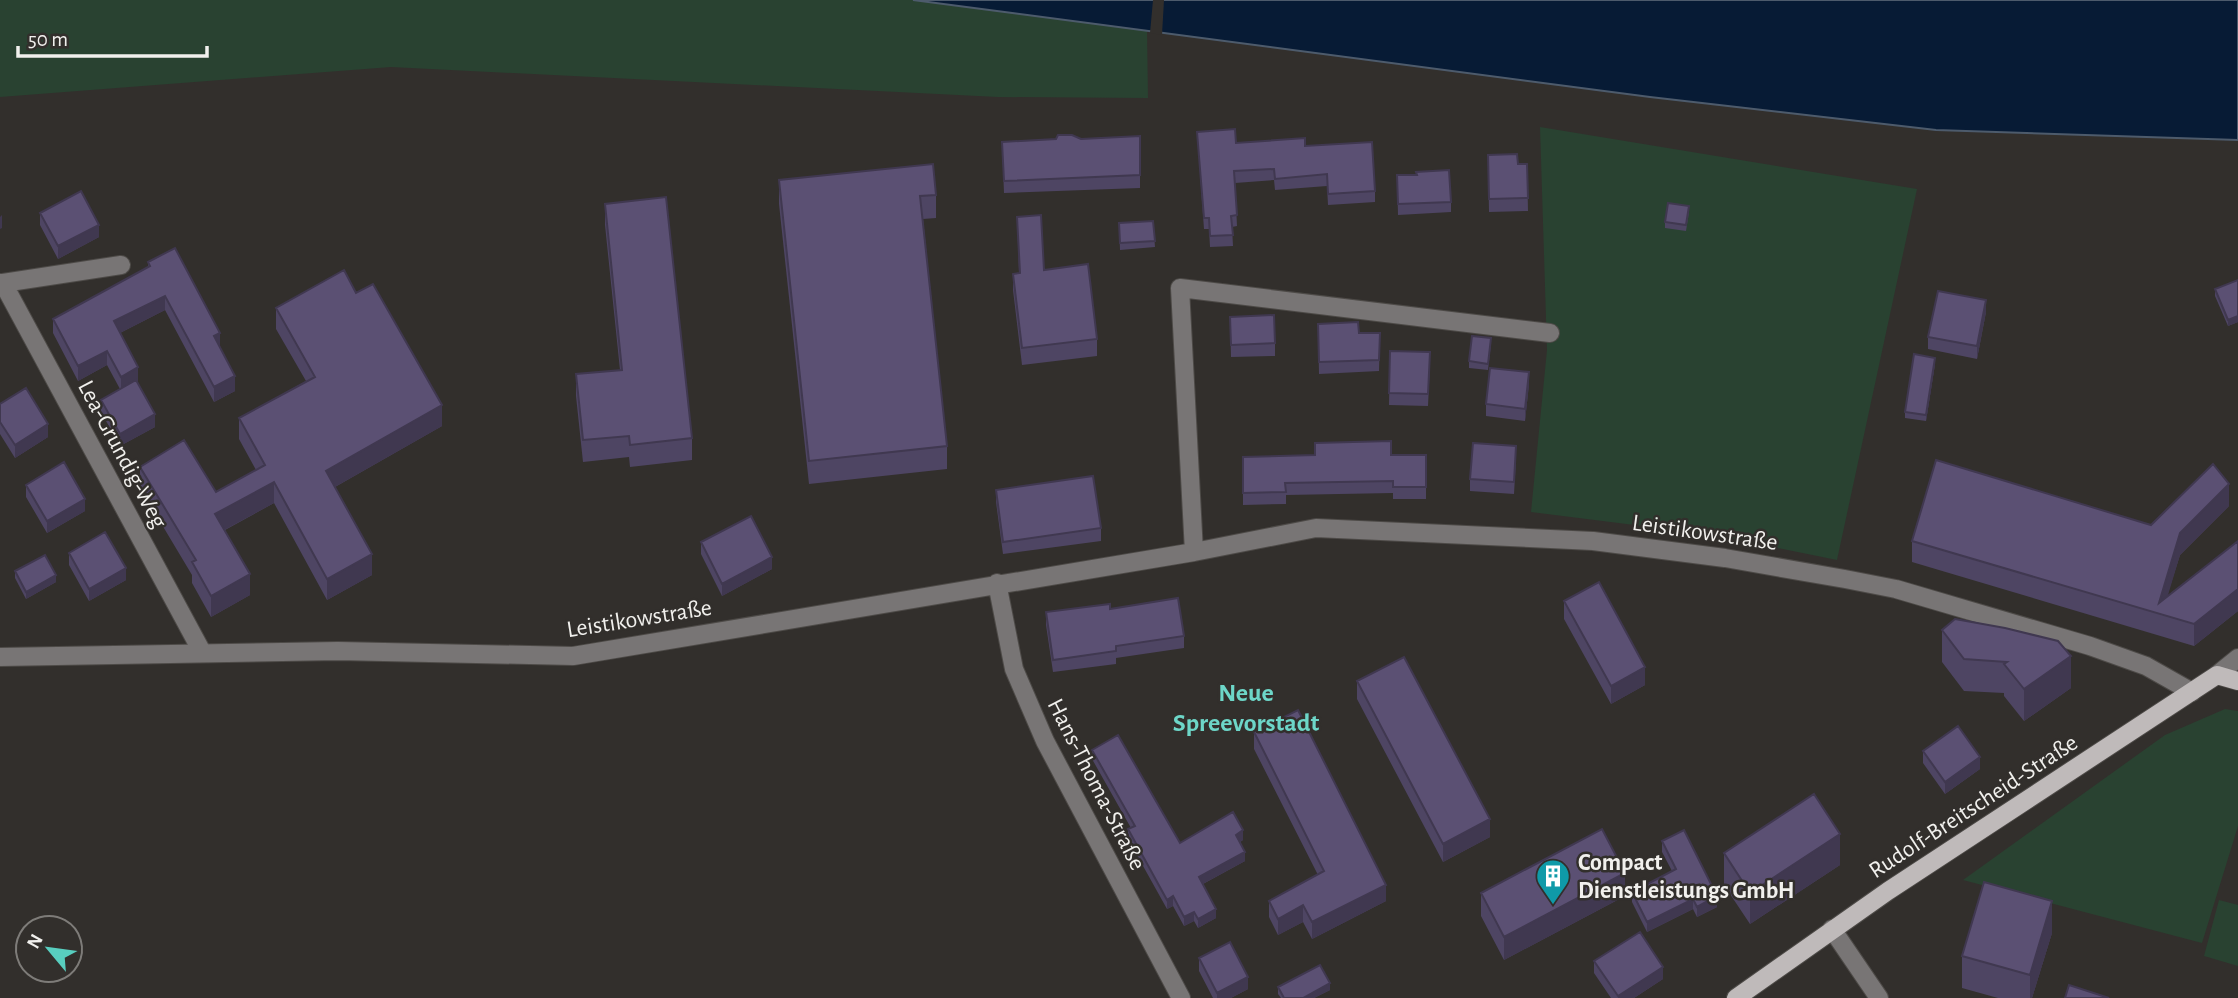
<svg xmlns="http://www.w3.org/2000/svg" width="2238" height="998" font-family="'Alegreya Sans',sans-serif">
<rect width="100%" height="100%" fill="#322f2c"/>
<!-- green -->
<path fill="#294231" d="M0,0H913L1147,29L1148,98L998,97L391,67L0,97Z
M1540,127L1917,189L1837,560L1714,535L1531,512L1547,350Z
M2225,709L2238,711V826L2202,943L1963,880L2165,735Z
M2219,900L2238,905V966L2204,956Z"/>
<!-- water -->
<path fill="#071b35" stroke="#4d5b6c" stroke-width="2" d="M913,0H2238V140L1936,130L1650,97Z"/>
<!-- pier -->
<path fill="#322f2c" d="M1153,0H1164L1162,35L1150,33Z"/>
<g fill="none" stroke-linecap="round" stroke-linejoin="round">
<!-- minor casing -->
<g stroke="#4d4a47" stroke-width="20">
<path id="minor" d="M0,283H3L202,652
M3,283L121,265
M1194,552L1180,288L1550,333
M997,583L1014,669L1045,741L1181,998
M0,657L338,651L573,656L1194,552L1316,528L1593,541L1725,558L1845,579L1896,589L2090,646L2146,666L2192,692
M2217,675L2238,658
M1832,929L1879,998"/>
</g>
<!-- major casing -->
<g stroke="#4d4a47" stroke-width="20">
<path id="major" d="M1736,998L1888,891L2217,675L2238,681"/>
</g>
<!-- minor -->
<use href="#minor" stroke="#787575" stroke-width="18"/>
<!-- major -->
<use href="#major" stroke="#bfbaba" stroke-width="18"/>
</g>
<!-- wall -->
<path fill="#4e4563" d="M1197,132L1236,143L1305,146L1375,191V202L1328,205L1327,186L1275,190L1274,180L1235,183L1237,226L1232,227L1233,246L1210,247L1209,229H1204Z
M1140,136V188L1004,193L1002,142Z
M1488,155L1518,164H1527L1528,211L1489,212Z
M1397,175H1417L1451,202V212L1398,215Z
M779,180L936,195V218L923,219L947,446V469L809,484L779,204Z
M605,204L692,438V460L630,467L629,457L583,462L576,396V374L620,370L605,225Z
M1689,212L1686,231L1665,228V222Z
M40,213L99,237L58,259L40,225Z
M1017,217L1044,270L1097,339V356L1022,365L1013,290V274L1019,273Z
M1153,221L1155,247L1120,250L1119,223Z
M148,262L220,347L235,391L214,402L165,310L120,333L137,382L155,427L120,446L101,412V400L120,389L107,365L78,381L53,333V319L148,267Z
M2238,280V322L2228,326L2215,296V289Z
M356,293L442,426L335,487L372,575L327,600L274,503L225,530L250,595L211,617L192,583V575L140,488V467L216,492L256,470L239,439V418L306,381L276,329V308Z
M1986,312L1977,359L1928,349V337Z
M1230,317L1275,343V356L1231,357Z
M1318,324L1359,333H1380L1379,371L1319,374Z
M1491,344L1488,370L1469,368V361Z
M1390,351L1430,364L1428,406L1389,405Z
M1935,364L1926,421L1905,418V412Z
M1529,384L1525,421L1486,416V404Z
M0,404L48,437L15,458L0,434Z
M1426,455V499H1393V493L1286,495V504L1243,505V457Z
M1516,459L1514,494L1470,491V479Z
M26,485L85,511L47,533L26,497Z
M996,490L1101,528V541L1003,554L996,502Z
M2229,506L2180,555L2167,596L2238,541V611L2194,646L1912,562V541L2151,525Z
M701,542L772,569L722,596L701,554Z
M69,553L126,580L89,601L69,565Z
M15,571L56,582L26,599L15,578Z
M1564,601L1645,685L1611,704L1564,619Z
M1110,609L1184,636V648L1116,658V664L1053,672L1046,625V612Z
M1942,630L2071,688L2024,721L2004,696V693L1964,691L1942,662Z
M1357,681L1490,837L1443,862L1357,699Z
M1254,732L1386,901L1312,939L1303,922L1278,935L1269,917V901L1318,875L1254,749Z
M1092,750L1180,843L1243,840L1240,842L1245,861L1203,884L1216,918L1198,928L1194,921L1184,926L1173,906L1167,909L1128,839V829L1131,828L1092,759Z
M1923,751L1980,769L1945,794L1923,763Z
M1662,841L1717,907L1697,917L1693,909L1647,932L1632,902V892L1672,871L1662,852Z
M1724,853L1840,865L1750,924L1724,885Z
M1481,893L1625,896L1504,960L1481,916Z
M2052,933L2032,998H1998L1962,988V956Z
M1199,958L1248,989L1231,998H1213L1199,971Z
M1594,961L1663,979L1634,998H1611L1594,973Z
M1278,987L1330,990L1314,998H1281L1278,994Z"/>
<!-- shaded-wall -->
<path fill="#403850" d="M2,215V228L0,229V217Z
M99,225V237L58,259V246Z
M165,296V310L114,336V321Z
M1986,300V312L1977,359V346Z
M2238,316V322L2228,326V320Z
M220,333V347L214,351V336Z
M107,351V365L78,381V366Z
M1935,358V364L1926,421V415Z
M138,367V382L121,391V377Z
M1529,372V384L1525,421V409Z
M235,376V391L214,402V387Z
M442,405V426L326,492V471Z
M155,414V427L120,446V434Z
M48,424V437L15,458V445Z
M274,482V503L215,535V514Z
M2229,484V506L2180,555L2162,615L2159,603L2180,533Z
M85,499V511L47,533V521Z
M372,554V575L327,600V579Z
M772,557V569L722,596V584Z
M126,568V580L89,601V589Z
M250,574V595L211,617V596Z
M56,575V582L26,599V592Z
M2238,589V611L2194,646V624Z
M2071,656V688L2024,721V689Z
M1645,667V685L1611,704V686Z
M1980,757V769L1945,794V782Z
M1490,819V837L1443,862V844Z
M1243,830V840L1236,844V835Z
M1840,834V865L1750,924V893Z
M1245,852V861L1199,886V877Z
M1625,873V896L1504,960V937Z
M1386,885V901L1312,939V922Z
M1173,896V906L1167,909V900Z
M1717,896V907L1697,917V907Z
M1693,899V909L1647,932V922Z
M2052,901V933L2032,998H2030V975Z
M1303,905V922L1278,935V919Z
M1216,909V918L1198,928V919Z
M1194,912V921L1184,926V917Z
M1663,967V979L1634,998H1618V996Z
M1248,977V989L1231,998H1217V993Z
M1330,983V990L1314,998H1303Z"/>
<!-- building -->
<path fill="#5b5073" stroke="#403850" stroke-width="2" d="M1235,129L1236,143L1305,138V146L1372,142L1375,191L1328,194L1327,174L1275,179L1274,169L1234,171L1237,215L1231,216L1233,235L1210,236L1209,218H1204L1197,132Z
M1058,135H1072L1081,139L1140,136V175L1004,181L1002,142L1056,139Z
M1517,154L1518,164H1527L1528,198L1489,199L1488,155Z
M933,164L936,195L920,196L947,446L809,461L779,180Z
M1449,170L1451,202L1398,204L1397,175H1417L1416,172Z
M81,191L99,225L58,246L40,213Z
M666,197L692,438L630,445L629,436L583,440L576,374L622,370L605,204Z
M1668,203L1689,206L1686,225L1665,222Z
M1041,215L1044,270L1088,264L1097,339L1022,348L1013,274L1020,273L1017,217Z
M1153,221L1155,241L1120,243L1119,223Z
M175,248L220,333L214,336L235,376L214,387L165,296L114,321L138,367L121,377L107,351L78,366L53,319L150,266L148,262Z
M344,270L356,293L373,284L442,405L326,471L372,554L327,579L274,482L215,514L250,574L211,596L192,562L196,560L140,467L184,440L216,492L265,465L239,418L315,377L276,308Z
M2238,280V316L2228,320L2215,289Z
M1938,291L1986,300L1977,346L1928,337Z
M1274,315L1275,343L1231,345L1230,317Z
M1358,322L1359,333H1380L1379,360L1319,362L1318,324Z
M1472,336L1491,338L1488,364L1469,361Z
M1390,351L1430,352L1428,394L1389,393Z
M1914,354L1935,358L1926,415L1905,412Z
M1490,368L1529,372L1525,409L1486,404Z
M136,380L155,414L120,434L101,400Z
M26,388L48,424L15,445L0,422V404Z
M1391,441V455H1426V487H1393V481L1285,483L1286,492L1243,493V457L1315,455V443Z
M1473,443L1516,446L1514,482L1470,479Z
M1936,460L2151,525L2213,464L2229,484L2180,533L2159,603L2238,541V589L2194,624L1912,541Z
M64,462L85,499L47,521L26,485Z
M1093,476L1101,528L1003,542L996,490Z
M751,516L772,557L722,584L701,542Z
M105,532L126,568L89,589L69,553Z
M45,555L56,575L26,592L15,571Z
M1599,582L1645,667L1611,686L1564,601Z
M1178,598L1184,636L1116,646V651L1053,660L1046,612L1110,604V609Z
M1955,619L2005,628L2058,641L2071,656L2024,689L2004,664L2007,662L1964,659L1942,630Z
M1404,657L1490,819L1443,844L1357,681Z
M1298,710L1386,885L1312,922L1303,905L1278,919L1269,901L1324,871L1254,732Z
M1958,726L1980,757L1945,782L1923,751Z
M1118,735L1180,843L1233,812L1243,830L1236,835L1245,852L1199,877L1216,909L1198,919L1194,912L1184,917L1173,896L1167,900L1128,829L1135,826L1092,750Z
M1814,794L1840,834L1750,893L1724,853Z
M1602,829L1625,873L1504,937L1481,893Z
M1684,830L1717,896L1697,907L1693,899L1647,922L1632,892L1676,869L1662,841Z
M1984,882L2052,901L2030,975L1962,956Z
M1640,932L1663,967L1618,996L1594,961Z
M1230,942L1248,977L1217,993L1199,958Z
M1320,965L1330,983L1303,998H1284L1278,987Z
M2069,985L2109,998H2065Z"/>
<!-- icons -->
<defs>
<g id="building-pin" transform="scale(1.75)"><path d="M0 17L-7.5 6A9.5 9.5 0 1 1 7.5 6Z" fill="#0f9aa8" stroke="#322f2c"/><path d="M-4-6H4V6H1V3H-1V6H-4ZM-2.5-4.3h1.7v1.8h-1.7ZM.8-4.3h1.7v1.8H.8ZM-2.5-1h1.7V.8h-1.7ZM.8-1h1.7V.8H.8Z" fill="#fff"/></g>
</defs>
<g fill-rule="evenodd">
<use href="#building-pin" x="1553" y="876"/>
</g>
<g text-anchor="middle" stroke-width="5" stroke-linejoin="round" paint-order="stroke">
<!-- street labels -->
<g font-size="24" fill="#f1f0ed" stroke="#322f2c">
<text transform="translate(123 454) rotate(62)" y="8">Lea-Grundig-Weg</text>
<text transform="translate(1705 532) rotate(8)" y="8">Leistikowstraße</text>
<text transform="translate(639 618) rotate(-9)" y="8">Leistikowstraße</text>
<text transform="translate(1097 784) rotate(63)" y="8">Hans-Thoma-Straße</text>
<text transform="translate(1973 806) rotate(-33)" y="8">Rudolf-Breitscheid-Straße</text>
</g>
<!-- poi labels -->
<g font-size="24" font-weight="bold" fill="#f1f0ed" stroke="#322f2c" text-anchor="start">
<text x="1578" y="870">Compact<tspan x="1578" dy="28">Dienstleistungs GmbH</tspan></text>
</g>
<!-- neighbourhood labels -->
<g font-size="26" font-weight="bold" fill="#6dd6c8" stroke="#322f2c">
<text x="1246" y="701">Neue<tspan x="1246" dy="30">Spreevorstadt</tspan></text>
</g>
</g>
<!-- north arrow -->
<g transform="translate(49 949) rotate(299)"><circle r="33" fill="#322f2c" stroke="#7e7c79" stroke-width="2"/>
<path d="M0-5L12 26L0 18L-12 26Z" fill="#58cebf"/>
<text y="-10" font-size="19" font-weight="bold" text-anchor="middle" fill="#f1f0ed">N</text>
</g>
<!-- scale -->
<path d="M18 46v10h189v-10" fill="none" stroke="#f1f0ed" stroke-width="3.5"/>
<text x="28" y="46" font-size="21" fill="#f1f0ed" stroke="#322f2c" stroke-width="5" paint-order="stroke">50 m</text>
</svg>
